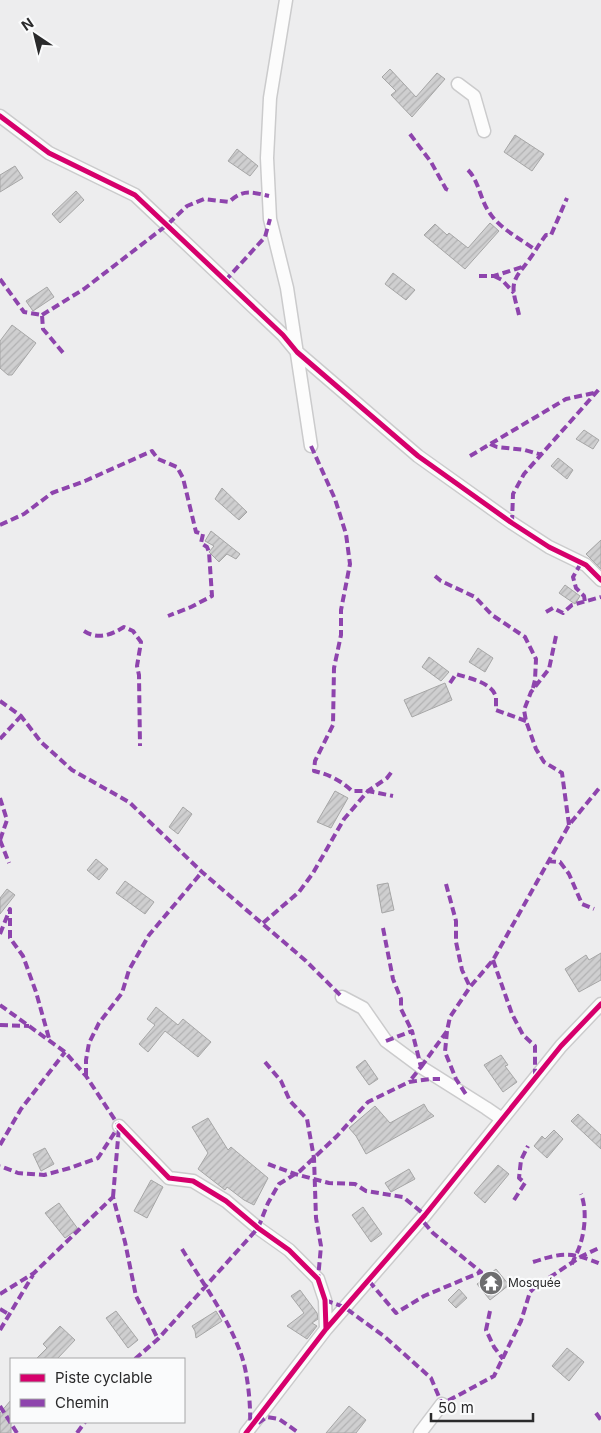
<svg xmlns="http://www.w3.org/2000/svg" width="601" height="1433" font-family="Inter,sans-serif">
<defs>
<pattern id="building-hatch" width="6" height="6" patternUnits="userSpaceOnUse" patternTransform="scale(1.25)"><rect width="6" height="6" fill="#cfcfd0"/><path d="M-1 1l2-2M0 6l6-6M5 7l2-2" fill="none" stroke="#b2b2b3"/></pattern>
</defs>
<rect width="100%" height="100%" fill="#ededee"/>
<!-- building -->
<path fill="url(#building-hatch)" stroke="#a6a6a6" d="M390,69L416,97L437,73L445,79L412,117L391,95L396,91L382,77Z
M515,135L544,154L532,171L504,152Z
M237,149L258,166L250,176L228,161Z
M15,166L23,178L0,192V175Z
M76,191L84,200L60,223L52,214Z
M490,223L499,231L465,269L424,235L435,224L447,235L449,233L468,248Z
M393,273L415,290L406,300L385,284Z
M47,287L54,297L33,311L26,301Z
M12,325L36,343L12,375H8L0,368V341Z
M584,430L599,440L593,449L576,439Z
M558,458L573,470L567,479L551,466Z
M222,488L247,512L239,520L215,499Z
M211,531L240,554L236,559L227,554L219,562L209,552L214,546L205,541Z
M601,540V569L586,554Z
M565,585L580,596L575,604L559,593Z
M478,648L493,658L485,672L469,662Z
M429,657L449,672L441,681L422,667Z
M445,683L452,700L412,717L404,700Z
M335,791L348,798L331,828L317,822Z
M183,807L192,814L178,834L169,827Z
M96,859L108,869L99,880L87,870Z
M125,881L154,902L145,914L116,893Z
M388,883L394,910L382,913L377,885Z
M7,889L15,895L0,914V898Z
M601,953V980L579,992L565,969L586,955L589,960Z
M156,1007L178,1025L183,1019L211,1042L198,1057L165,1031L148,1052L139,1044L155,1025L147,1019Z
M501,1055L508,1065L505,1066L517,1082L503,1092L484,1065Z
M365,1060L378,1079L369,1085L356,1067Z
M424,1104L428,1111L434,1116L366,1154L356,1136L349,1128L375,1106L390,1123Z
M578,1114L601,1135V1149L571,1121Z
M208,1118L228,1150L231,1147L268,1178L254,1205L244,1200L227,1187L225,1190L198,1169L208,1153L192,1127Z
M554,1130L563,1139L547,1158L534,1146L542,1136L545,1139Z
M45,1148L54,1164L41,1171L33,1154Z
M498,1165L509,1174L485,1203L474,1193Z
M409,1169L415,1179L391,1192L385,1183Z
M151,1180L163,1187L147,1218L134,1211Z
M59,1203L78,1229L65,1238L45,1213Z
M363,1207L382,1234L371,1242L352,1215Z
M496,1269L509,1285L490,1300L477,1284Z
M459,1289L467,1298L456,1308L448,1300Z
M300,1290L317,1313L318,1319L312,1323L317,1326L307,1339L287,1326L304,1313L291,1296Z
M116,1311L138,1340L128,1348L106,1318Z
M216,1311L222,1321L196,1338L195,1331L192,1326Z
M60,1326L75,1340L57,1359H36L47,1348L43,1344Z
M567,1348L584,1362L569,1381L552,1366Z
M11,1400V1433H0V1413Z
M349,1406L366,1420L356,1433H326Z"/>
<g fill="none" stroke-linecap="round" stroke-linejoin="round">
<!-- minor casing -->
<g stroke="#cbcbcc" stroke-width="15">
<path id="minor" d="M286,0L270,98L267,158L270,219L287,288L311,446
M458,84L474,96L484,131
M0,116L49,153L135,195L283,335L297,352L418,456L512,523L549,547L586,565L601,580
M342,997L363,1008L386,1041L421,1067L486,1108L502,1119
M119,1126L169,1178L193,1181L226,1201L258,1228L289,1250L318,1279L325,1300L326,1329
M246,1433L326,1329L425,1215L561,1046L601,1004
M420,1433L442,1404"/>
</g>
<!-- minor -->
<use href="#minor" stroke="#fcfcfc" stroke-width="12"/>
<!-- quiet -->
<path stroke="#8e44ad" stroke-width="4" stroke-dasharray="8 4" stroke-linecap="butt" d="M410,134L431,162L446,189L451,191
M468,170C479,181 480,199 489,212C499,228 519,238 534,249
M479,276H494L525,266
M494,276L502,280L514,293
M0,279L24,312L42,315L43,329L65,355
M225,281L265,237L270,219
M42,315L84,289L167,225L187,206L204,199L229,202C243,189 251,192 269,196
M519,315C517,305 512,293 514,284C516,274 523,269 528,261C535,252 539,244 546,235H551L567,198
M490,444L497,447L525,450L542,455
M311,446L335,499L346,534L350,564L341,610V635L334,668L333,725L315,761L314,771C328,774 342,781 352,791H368L393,796
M470,456L566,399L594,393
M512,523L513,494L524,474L601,387
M0,525L24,514L52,493L85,481L152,451L158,459L177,467L183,478L196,532L203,534L201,543L207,547L209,552L212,596L191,607L168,616
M581,563L573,577L576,588L584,596L585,602
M435,576L441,581L475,597L492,615L525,637L536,659L535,680L533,688
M546,612L553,608L563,613L572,605L601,597
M84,631C98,640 111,635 124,627L133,631L141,642L137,666L139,675L140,746
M556,636L549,669L531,692L524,710L526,721L536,749L544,762L562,773L569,825
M450,683L456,674C468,678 492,682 496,697C496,701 496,706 496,710L526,721
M0,701L21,716L41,742L72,770L129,802L202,872L306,961L342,997
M0,739L21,716
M0,798L7,820L0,840
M0,840L9,863
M548,861L560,862L569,874L582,904L594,909
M446,884L456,921V942L462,970L470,987
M263,923L299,892L313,873L344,819L368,791L387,778L393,770
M383,928L393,979L401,999V1009L412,1031
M0,934L10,909V938L23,956L36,992L50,1042
M493,960L512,1014L523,1035L535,1046V1079
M0,1005L65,1052L86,1076L119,1126L98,1158L70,1168L44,1175L18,1173L0,1166
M0,1025L29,1026
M447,1031L445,1052L456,1079L467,1096
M386,1041L412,1031L421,1067L409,1082
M265,1062L281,1081L290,1101L307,1119L314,1158L316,1218L321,1246L318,1279
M421,1067L447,1031L450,1017L470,987L493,960L569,825L601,786
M86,1076V1060L89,1043L99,1023L122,993L129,970L149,935L202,872
M0,1145L21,1109L65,1052
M268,1164L295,1174L329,1183L355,1184L366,1191L403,1197L425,1215
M113,1197L119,1127
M514,1200L525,1183L519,1178L521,1160L528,1146
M182,1249C203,1284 229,1318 242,1357C248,1375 251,1407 250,1426
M533,1262C564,1252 571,1252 601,1264
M572,1264C574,1258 578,1252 580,1245C585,1230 587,1209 581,1194
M369,1281L396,1313L424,1296L481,1272L433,1233L421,1219
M0,1294L34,1273L113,1197L125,1242L136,1296L158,1339
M325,1300L344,1307L385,1337L431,1378L442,1404L494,1376L521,1321L530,1292L535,1287L582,1256L601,1247
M0,1309L10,1315
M490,1311L486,1330L494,1347L503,1359
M0,1330L33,1275
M135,1359L158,1339L258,1228L268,1203L279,1184L300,1171L337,1136L368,1102L409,1082L430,1079H440
M0,1406L17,1433
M596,1413L601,1420
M258,1423L267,1417L279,1419L299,1433
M77,1433L85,1422"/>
<!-- cycleway casing -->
<g stroke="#fafbfc" stroke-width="8">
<path id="cycleway" d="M0,116L49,153L135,195L283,335L297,352L418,456L512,523L549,547L586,565L601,580
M119,1126L169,1178L193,1181L226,1201L258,1228L289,1250L318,1279L325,1300L326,1329
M246,1433L326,1329L425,1215L561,1046L601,1004"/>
</g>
<!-- cycleway -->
<use href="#cycleway" stroke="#d6006c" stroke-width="5"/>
</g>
<!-- icons -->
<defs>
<g id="temple-disc" transform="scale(1.25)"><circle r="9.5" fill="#6e6e6f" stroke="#fafbfc"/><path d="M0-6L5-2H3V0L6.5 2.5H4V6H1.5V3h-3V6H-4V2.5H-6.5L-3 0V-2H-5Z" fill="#fff"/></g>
</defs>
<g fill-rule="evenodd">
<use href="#temple-disc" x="491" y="1283"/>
</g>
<g text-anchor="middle" stroke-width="4.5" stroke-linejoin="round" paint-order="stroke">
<!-- poi labels -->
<g font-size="12" fill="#2a2a2b" stroke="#fafbfc" text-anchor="start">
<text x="508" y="1287">Mosquée</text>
</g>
</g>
<!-- legend -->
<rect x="10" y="1358" width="175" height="65" fill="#fafbfc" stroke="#a7a7a8"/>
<rect x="20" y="1374" width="25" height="8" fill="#d6006c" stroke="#a7a7a8"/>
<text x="55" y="1383" font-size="15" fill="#2a2a2b">Piste cyclable</text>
<rect x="20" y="1399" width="25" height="8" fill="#8e44ad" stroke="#a7a7a8"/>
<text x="55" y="1408" font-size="15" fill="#2a2a2b">Chemin</text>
<!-- north arrow -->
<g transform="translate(35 35) rotate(325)" stroke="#fafbfc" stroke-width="4" paint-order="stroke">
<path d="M0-4L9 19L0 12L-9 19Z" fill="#2a2a2b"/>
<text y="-8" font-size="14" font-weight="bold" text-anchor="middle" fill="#2a2a2b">N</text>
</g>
<!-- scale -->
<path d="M431 1413v8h102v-8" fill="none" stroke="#2a2a2b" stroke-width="2.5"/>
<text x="438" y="1413" font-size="15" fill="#2a2a2b" stroke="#fafbfc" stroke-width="4" paint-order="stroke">50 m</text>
</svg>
